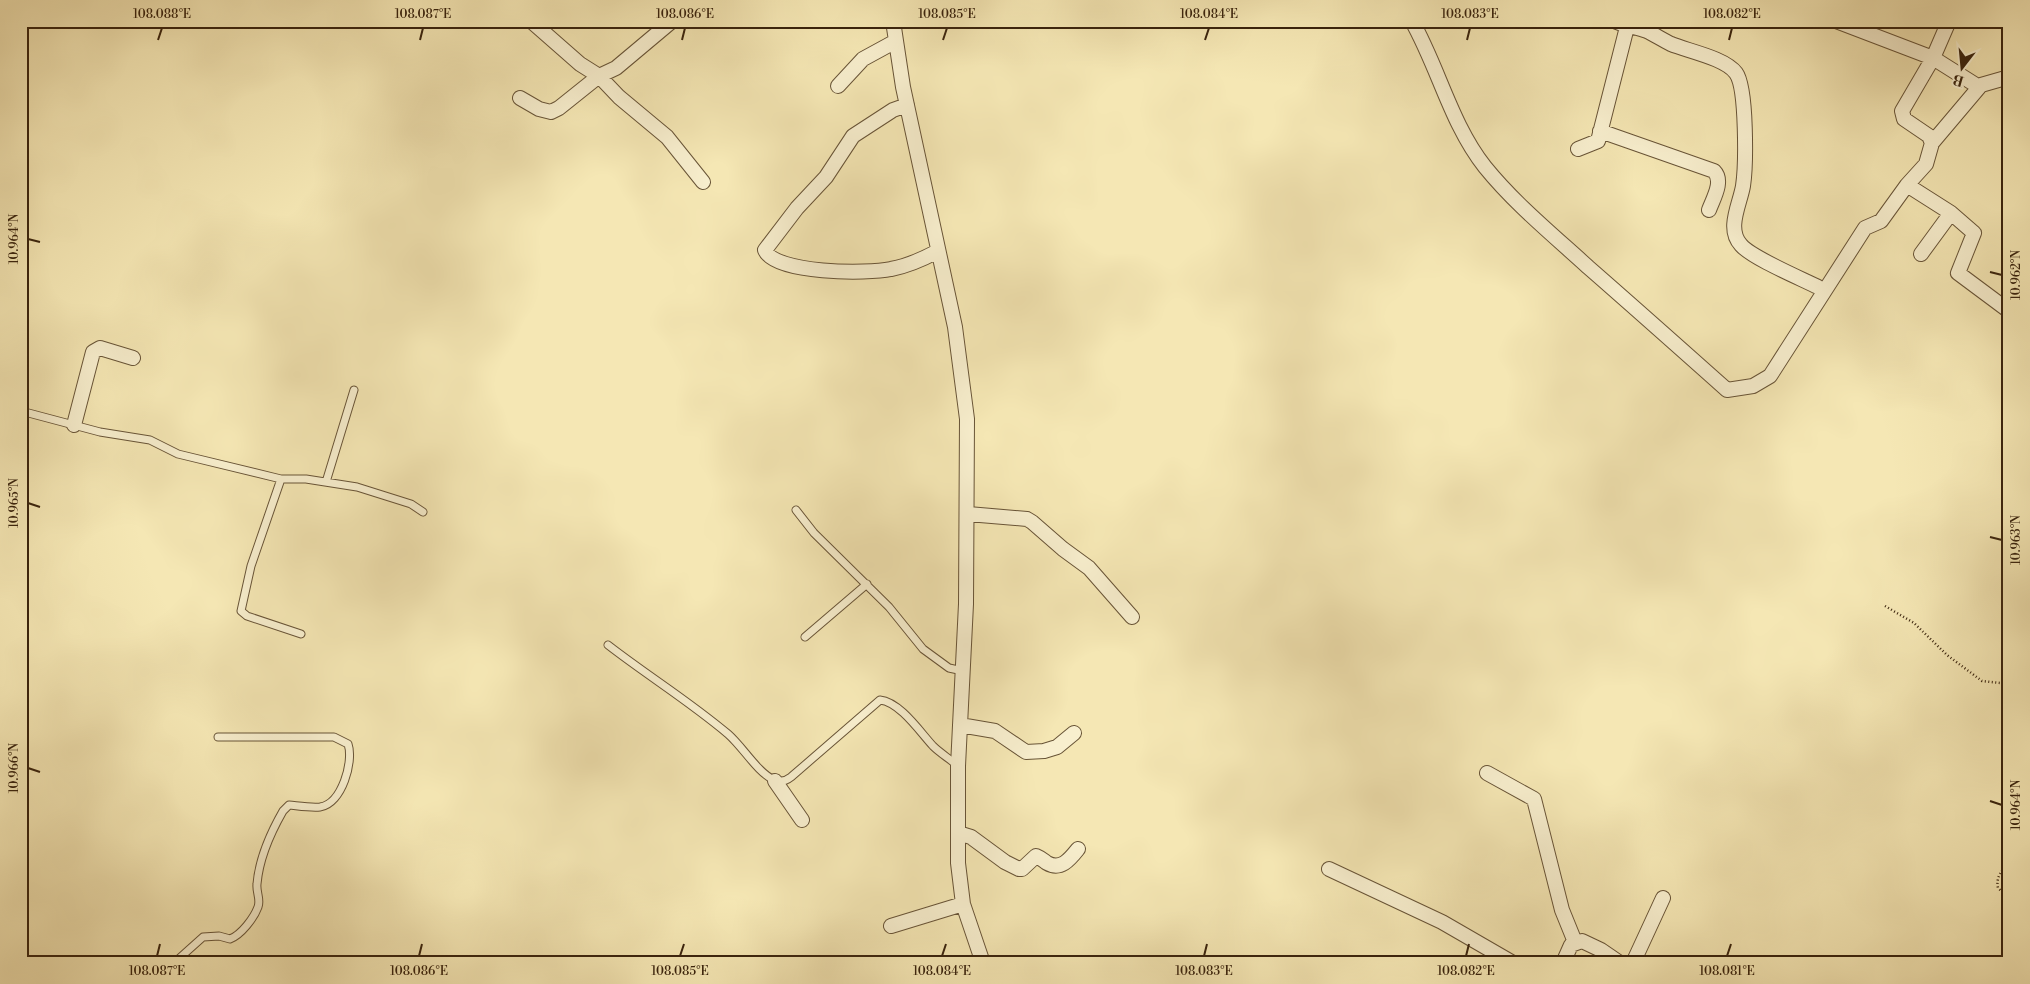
<svg xmlns="http://www.w3.org/2000/svg" width="2030" height="984" font-family="'Libre Bodoni',serif">
<rect width="100%" height="100%" fill="#f5e7b4"/>
<filter id="stains"><feTurbulence type="fractalNoise" baseFrequency=".004" numOctaves="4"/><feColorMatrix values="0 0 0 0 .2 0 0 0 0 .09 0 0 0 0 .02 0 0 0 .5 -.17"/></filter>
<radialGradient id="worn" r=".72"><stop offset=".6" stop-color="#630" stop-opacity="0"/><stop offset="1" stop-color="#630" stop-opacity=".3"/></radialGradient>
<g fill="none" stroke-linecap="round" stroke-linejoin="round">
<!-- service casing -->
<g stroke="#685437" stroke-width="9">
<path id="service" d="M21,411L100,432L150,440L178,454L281,479H306L357,487L411,504L423,512
M281,479L251,566L241,611L247,616L301,634
M326,482L354,390
M796,510L814,533L889,607L923,649L949,668L963,671
M805,637L867,584
M608,645C648,676 689,701 728,734C743,747 757,772 774,780C781,783 786,781 791,777L880,700C900,702 920,732 933,746C940,753 950,759 958,766
M174,963L203,937L219,936L230,939C241,935 254,918 258,907C261,899 256,893 257,884C259,860 271,832 283,811L289,805C299,806 311,808 320,807C342,804 354,761 348,744L334,737H218"/>
</g>
<!-- minor casing -->
<g stroke="#685437" stroke-width="16">
<path id="minor" d="M531,21L580,64L599,76L619,97L667,137L703,182
M893,21L903,87L955,327L967,419L966,604L958,766V863L963,904L983,963
M1412,21C1439,69 1451,124 1485,167C1515,204 1553,235 1588,267C1635,308 1681,349 1727,390L1753,386L1770,376L1865,228L1881,221L1907,185
M1614,21C1625,26 1636,27 1647,31C1655,35 1663,40 1671,44C1688,51 1725,58 1736,73C1747,88 1746,166 1743,186C1740,204 1726,229 1741,245C1752,258 1800,278 1818,287
M1836,21L1933,58L1979,87
M838,86L863,59L896,41
M520,98L539,109L551,112L559,108L599,76L616,68L672,21
M907,105L893,110L853,136L826,177L797,208L765,250C774,274 868,274 891,269C908,266 923,259 938,251
M1600,131L1714,171C1724,181 1713,199 1709,210
M1932,143L1981,85L2009,77
M1578,149L1598,141L1627,27
M1951,213L1974,233L1958,273L2009,311
M1921,254L1951,213L1907,185L1926,164L1932,143L1929,136L1904,119L1902,111L1933,58L1949,21
M74,425L93,352L100,348L133,358
M968,514L1027,519L1032,522L1063,549L1089,568L1132,617
M960,725L995,731L1026,752L1044,751L1057,747L1074,733
M1487,773L1534,799L1562,910L1575,942
M775,781L802,820
M958,833L971,837L1005,862L1019,869H1022L1036,856C1041,858 1043,860 1047,863C1061,871 1070,859 1078,849
M1329,869L1442,922L1513,963
M891,926L963,904
M1563,963L1571,945L1582,941L1601,950L1620,963
M1633,963L1663,898"/>
</g>
<!-- path -->
<path stroke="#39230d" stroke-width="2.5" stroke-dasharray="1 2.5" stroke-linecap="butt" d="M1885,606L1914,623L1947,655L1982,681L2009,684
M2009,862C2001,871 1996,877 1998,888L2009,898"/>
<!-- service -->
<use href="#service" stroke="#f8efce" stroke-width="7"/>
<!-- minor -->
<use href="#minor" stroke="#f8efce" stroke-width="14"/>
</g>
<!-- ticks -->
<path fill="none" stroke="#39230d" stroke-width="2" d="M158,40L162,28M420,40L423,28M682,40L685,28M943,40L947,28M1205,40L1209,28M1467,40L1470,28M1729,40L1732,28M28,239L40,242M1990,272L2002,275M28,503L40,507M1990,537L2002,540M28,768L40,772M1990,801L2002,805M157,956L160,944M419,956L422,944M680,956L684,944M942,956L946,944M1204,956L1207,944M1466,956L1469,944M1727,956L1731,944"/>
<!-- margin -->
<rect width="2030" height="984" fill="none" stroke="#f5e7b4" stroke-width="55"/>
<!-- north arrow -->
<g transform="translate(1962 68) rotate(196)" stroke="#f8efce" stroke-width="4" paint-order="stroke">
<path d="M0-4L9 19L0 12L-9 19Z" fill="#39230d"/>
<text y="-8" font-size="14" font-weight="bold" text-anchor="middle" fill="#39230d">B</text>
</g>
<rect x="28" y="28" width="1974" height="928" fill="none" stroke="#39230d" stroke-width="2"/>
<g font-size="12" text-anchor="middle" fill="#39230d">
<text x="162" y="18">108.088°E</text>
<text x="423" y="18">108.087°E</text>
<text x="685" y="18">108.086°E</text>
<text x="947" y="18">108.085°E</text>
<text x="1209" y="18">108.084°E</text>
<text x="1470" y="18">108.083°E</text>
<text x="1732" y="18">108.082°E</text>
<text transform="translate(14 239) rotate(-90)" y="4">10.964°N</text>
<text transform="translate(2016 275) rotate(-90)" y="4">10.962°N</text>
<text transform="translate(14 503) rotate(-90)" y="4">10.965°N</text>
<text transform="translate(2016 540) rotate(-90)" y="4">10.963°N</text>
<text transform="translate(14 768) rotate(-90)" y="4">10.966°N</text>
<text transform="translate(2016 805) rotate(-90)" y="4">10.964°N</text>
<text x="157" y="975">108.087°E</text>
<text x="419" y="975">108.086°E</text>
<text x="680" y="975">108.085°E</text>
<text x="942" y="975">108.084°E</text>
<text x="1204" y="975">108.083°E</text>
<text x="1466" y="975">108.082°E</text>
<text x="1727" y="975">108.081°E</text>
</g>
<rect width="100%" height="100%" filter="url(#stains)"/>
<rect width="100%" height="100%" fill="url(#worn)"/>
</svg>
